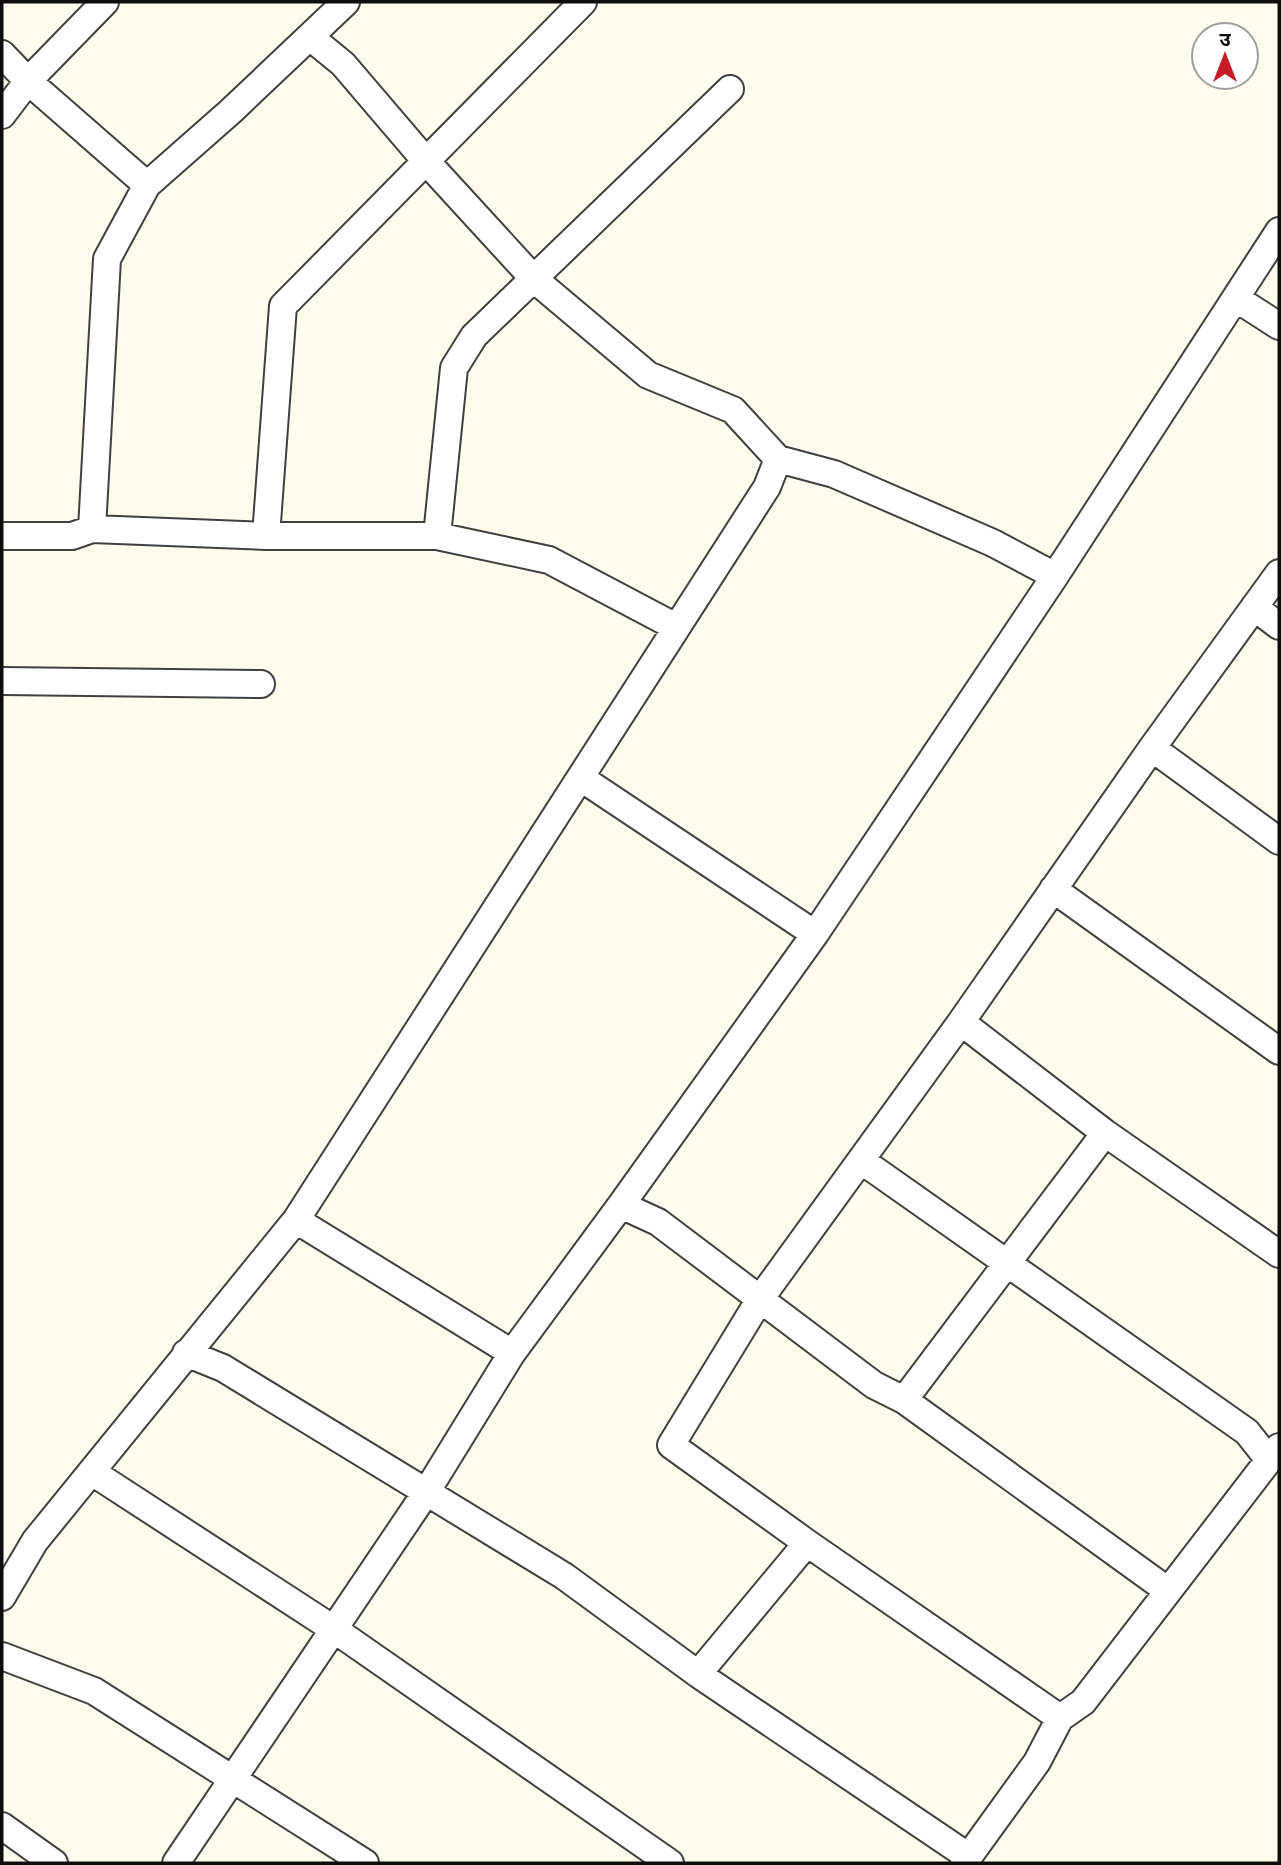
<svg xmlns="http://www.w3.org/2000/svg" width="1281" height="1865" font-family="'IBM Plex Serif','Noto Sans Devanagari',serif">
<rect width="100%" height="100%" fill="#fffbed"/>
<g fill="none" stroke-linecap="round" stroke-linejoin="round">
<!-- street casing -->
<g stroke="#404040" stroke-width="30">
<path id="street" d="M583,2L283,306L266,536H437L549,560L676,627
M310,37L343,64L425,160L534,279L648,375L733,410L778,459L834,474L993,543L1055,576
M2,54L28,81L147,185L231,111L346,2
M2,115L28,81L105,2
M1237,299L1279,326
M92,529L107,259L147,185
M2,536H72L92,529L266,536
M437,536L454,368L474,336L730,89
M1254,607L1279,626
M2,681L261,684
M1152,748L1279,841
M581,778L815,934
M1053,889L1279,1051
M961,1022L1105,1133L1279,1254
M862,1161L1247,1432L1269,1460
M621,1205L658,1222L874,1385L904,1400L1167,1590
M296,1220L512,1353
M186,1353L223,1368L564,1576L698,1674L969,1857
M904,1400L1105,1133
M92,1472L335,1630L670,1863
M2,1597L35,1541L296,1220L767,487L778,459
M2,1656L94,1691L365,1863
M698,1674L807,1543
M1060,1718L807,1543L671,1445L760,1299L961,1022L1152,748L1279,573
M2,1826L54,1863
M176,1863L427,1491L512,1353L621,1205L815,934L1055,576L1279,231
M964,1863L1037,1762L1060,1718L1083,1702L1279,1447"/>
</g>
<!-- street -->
<use href="#street" stroke="#fff" stroke-width="26"/>
</g>
<!-- border -->
<rect width="1281" height="1865" fill="none" stroke="#0d0d0d" stroke-width="7"/>
<!-- north arrow -->
<g transform="translate(1225 56)"><circle r="33" fill="#ffffff" stroke="#9e9e9e" stroke-width="2"/>
<path d="M0-5L12 26L0 18L-12 26Z" fill="#c81b29"/>
<text y="-10" font-size="19" font-weight="bold" text-anchor="middle" fill="#0d0d0d">उ</text>
</g>
</svg>
